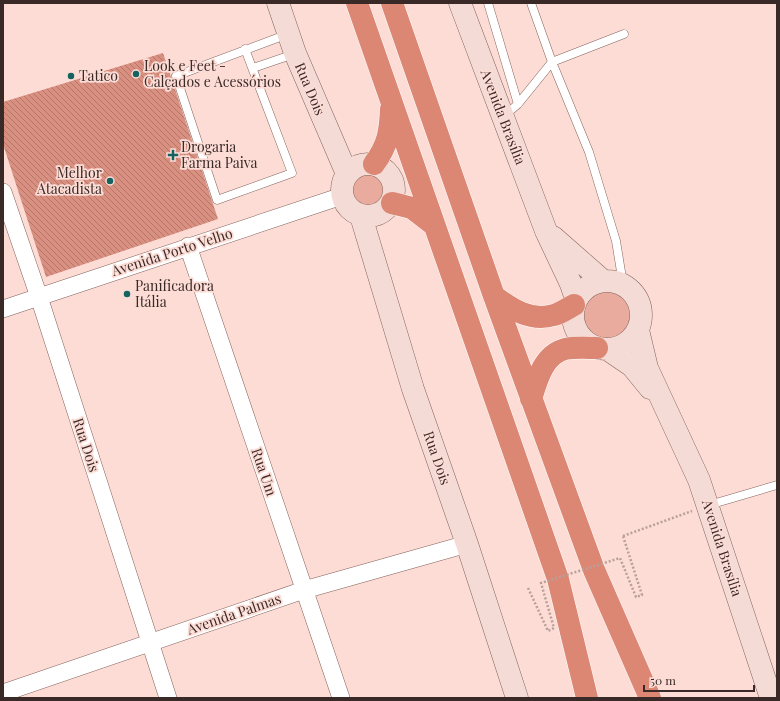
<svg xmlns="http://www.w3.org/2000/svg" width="780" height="701" font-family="'Playfair Display',serif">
<defs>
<pattern id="building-back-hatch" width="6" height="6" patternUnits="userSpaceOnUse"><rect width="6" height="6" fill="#da9081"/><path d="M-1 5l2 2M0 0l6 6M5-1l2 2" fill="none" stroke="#b2766a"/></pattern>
</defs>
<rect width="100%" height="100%" fill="#fcdcd5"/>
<!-- grass -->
<path fill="#e9ab9d" d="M351 189a18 18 0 1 1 36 0a18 18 0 1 1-36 0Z
M583 315a24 24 0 1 1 48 0a24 24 0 1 1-48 0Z"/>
<!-- building -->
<path fill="url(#building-back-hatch)" d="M163,53L218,219L46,277L3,144V102Z"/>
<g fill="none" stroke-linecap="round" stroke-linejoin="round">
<!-- lane casing -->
<g stroke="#85635b" stroke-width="9">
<path id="lane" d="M488,3L518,104
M531,3L552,62L589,152L616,241L623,284
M245,49L292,173L217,200L176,76L288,34
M253,68L294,54
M504,116L518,104L552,62L624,34
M709,505L777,485"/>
</g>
<!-- street casing -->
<g stroke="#85635b" stroke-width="18">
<path id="street" d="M3,192L39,297L168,698
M188,246L341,698
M3,309L342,196
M3,693L304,590L467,544"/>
</g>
<!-- secondary casing -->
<g stroke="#85635b" stroke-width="23">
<path id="secondary" d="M278,3L295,53L347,174
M460,3L546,231L571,284L576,299
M342 190a26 26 0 1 1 52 0a26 26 0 1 1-52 0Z
M361,216L413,389L467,544L517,698
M553,237L602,280
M573 315a34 34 0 1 1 68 0a34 34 0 1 1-68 0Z
M638,330L647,368L699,480L771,698
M607,349L632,366L650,388"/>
</g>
<!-- highway casing -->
<g stroke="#fff" stroke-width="23">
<path id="highway" d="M357,3L558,579L587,698
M392,3L494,296L594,570L650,698
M374,164C388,145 390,132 391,109
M392,203L412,208L434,225
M494,296C511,309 531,322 554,315C561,313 568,308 574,305
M531,399C537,380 543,355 565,349C575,347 587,348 597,348"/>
</g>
<!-- path -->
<path stroke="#b99f99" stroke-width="2.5" stroke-dasharray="2 2" stroke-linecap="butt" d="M623,536L692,511"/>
<!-- lane -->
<use href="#lane" stroke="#fff" stroke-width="8"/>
<!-- street -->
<use href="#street" stroke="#fff" stroke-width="17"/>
<!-- secondary -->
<use href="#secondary" stroke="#f4dbd5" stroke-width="22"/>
<!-- highway -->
<use href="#highway" stroke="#dc8674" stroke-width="22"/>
<!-- path-bridge -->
<path stroke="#b99f99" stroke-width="2.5" stroke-dasharray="2 2" stroke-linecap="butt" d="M528,588L548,631L554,628L541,583L620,558L636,597L642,595L623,536"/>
</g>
<!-- markers -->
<g fill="#146360" stroke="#fcdcd5" stroke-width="1.5">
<circle cx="136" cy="74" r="4"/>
<circle cx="71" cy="76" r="4"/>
<path d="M171 149h4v4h4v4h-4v4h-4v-4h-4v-4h4z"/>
<circle cx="110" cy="181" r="4"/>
<circle cx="127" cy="294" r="4"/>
</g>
<g text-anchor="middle" stroke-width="3.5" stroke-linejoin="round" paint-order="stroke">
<!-- poi labels -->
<g font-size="14" fill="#392a27" stroke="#fcdcd5" text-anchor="start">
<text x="144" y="71">Look e Feet -<tspan x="144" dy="16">Calçados e Acessórios</tspan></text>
<text x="79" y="81">Tatico</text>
<text x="181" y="152">Drogaria<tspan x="181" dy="16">Farma Paiva</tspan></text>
<text x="102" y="178" text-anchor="end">Melhor<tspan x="102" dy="16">Atacadista</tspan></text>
<text x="135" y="291">Panificadora<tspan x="135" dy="16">Itália</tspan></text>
</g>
<!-- street labels -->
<g font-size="14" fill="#392a27" stroke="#fcdcd5">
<text transform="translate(310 89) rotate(67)" y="5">Rua Dois</text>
<text transform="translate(503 117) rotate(69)" y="5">Avenida Brasília</text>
<text transform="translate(172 252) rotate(-18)" y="5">Avenida Porto Velho</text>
<text transform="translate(86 445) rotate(72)" y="5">Rua Dois</text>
<text transform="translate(437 458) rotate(71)" y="5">Rua Dois</text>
<text transform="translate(264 472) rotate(71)" y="5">Rua Um</text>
<text transform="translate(722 548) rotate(72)" y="5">Avenida Brasília</text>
<text transform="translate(234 614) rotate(-19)" y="5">Avenida Palmas</text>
</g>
</g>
<!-- border -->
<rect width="780" height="701" fill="none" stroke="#392a27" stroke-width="8"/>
<!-- scale -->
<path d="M644 685v6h110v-6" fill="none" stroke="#392a27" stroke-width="2"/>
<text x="650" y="685" font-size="12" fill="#392a27" stroke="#fcdcd5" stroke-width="3" paint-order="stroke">50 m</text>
</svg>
